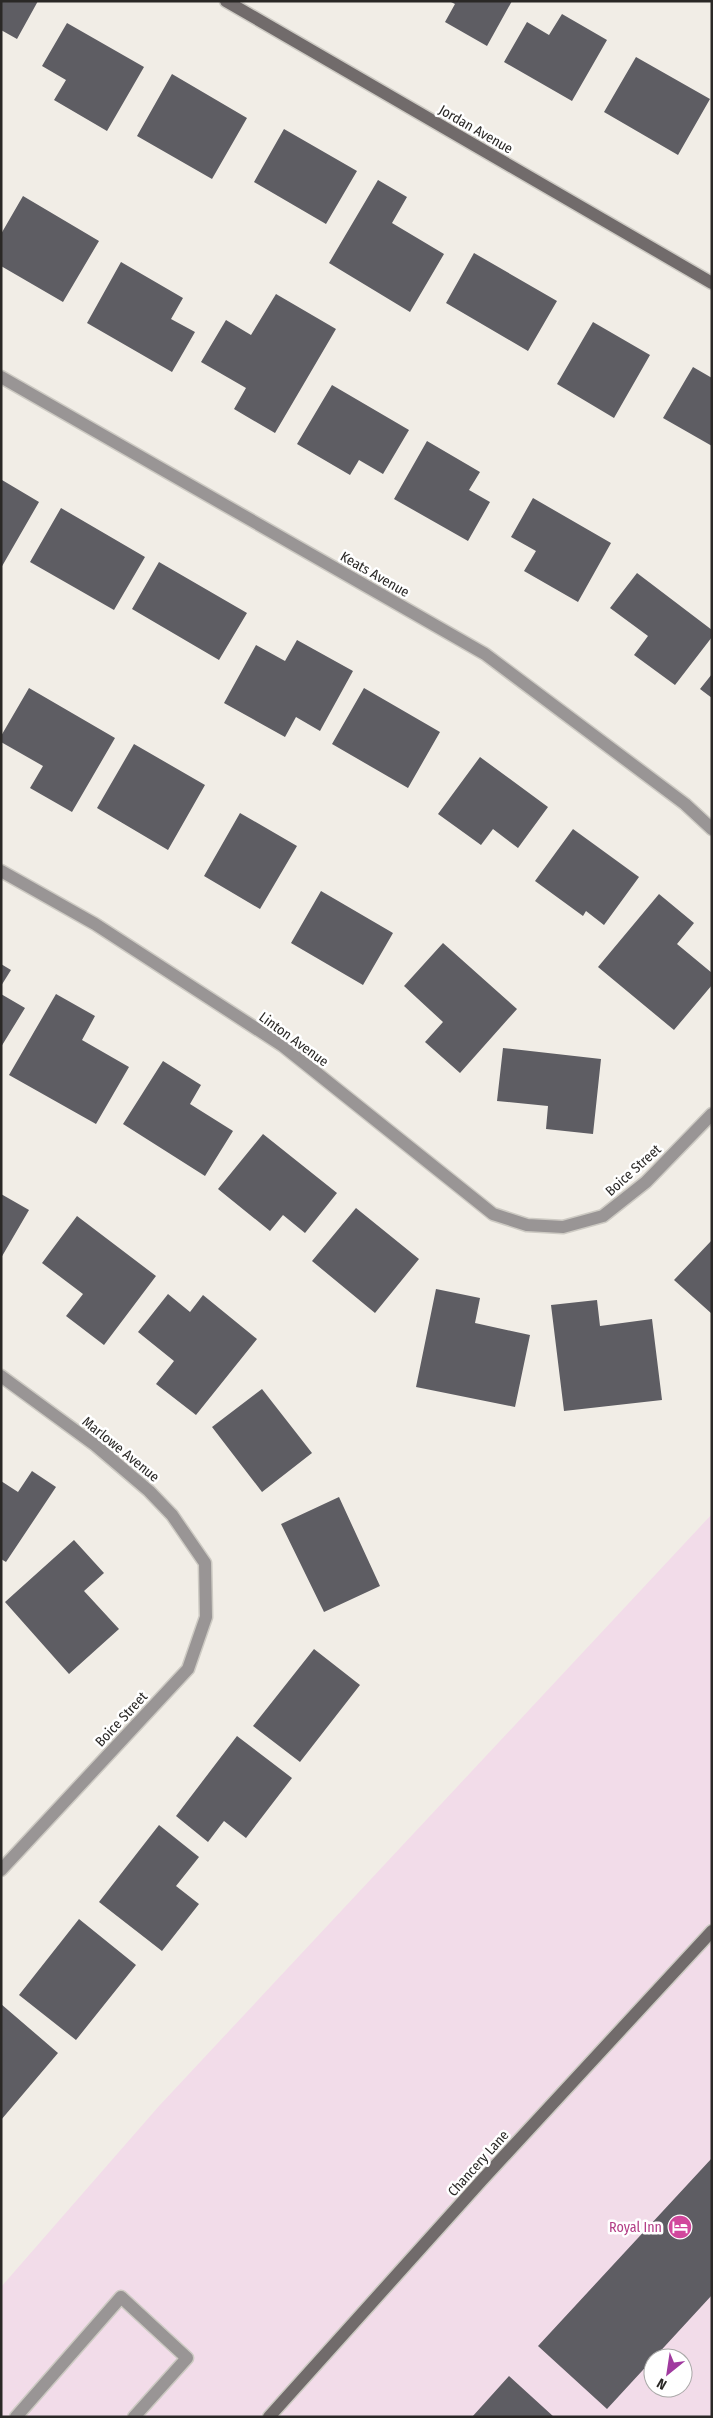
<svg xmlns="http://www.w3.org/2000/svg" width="713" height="2418" font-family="'Fira Sans Condensed',sans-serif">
<rect width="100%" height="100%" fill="#f1ede6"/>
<!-- commercial -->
<path fill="#f2dce9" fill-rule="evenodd" d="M712,1514V2417H1V2287L159,2106ZM653,2358H683V2388H653Z"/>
<!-- building -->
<path fill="#5e5d63" d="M1,1H38L17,39L1,30Z
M449,1H512L487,46L445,22L455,4Z
M562,14L607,40L572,101L504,62L527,22L549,35Z
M67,23L144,67L107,131L54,100L66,80L42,66Z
M636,57L710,99L678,155L604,112Z
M172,74L247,118L212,179L137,136Z
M284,129L357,171L326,224L254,182Z
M378,180L407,197L392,223L444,254L410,312L329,263Z
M23,196L99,241L63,302L1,266V234Z
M474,253L557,301L528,351L446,303Z
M121,262L183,298L171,319L195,332L172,372L87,323Z
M276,294L336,329L275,433L234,409L246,388L201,362L226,320L251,335Z
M593,322L650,355L614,418L557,384Z
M693,367L712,378V446L663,418Z
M332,385L409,430L383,474L359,460L350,475L297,444Z
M427,441L480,472L469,490L490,502L468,541L394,499Z
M2,480L39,502L1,568V482Z
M533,498L611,543L578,602L524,571L536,551L511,537Z
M61,508L145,557L114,610L30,562Z
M159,562L247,613L219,660L132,609Z
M637,573L712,630V637L675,685L634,655L648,636L610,608Z
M297,640L353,671L320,731L296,717L285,737L224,703L256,645L285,661Z
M712,674V698L700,689Z
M29,688L115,738L72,812L30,788L43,766L1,742V736Z
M364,688L440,732L408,788L332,744Z
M134,744L205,785L168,850L97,808Z
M480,757L548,807L518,848L493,829L481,845L438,814Z
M240,813L297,846L260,909L204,876Z
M573,829L639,877L604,925L586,911L583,916L535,881Z
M321,891L393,933L363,985L291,943Z
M659,894L694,923L677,944L712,973V985L674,1030L598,967Z
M443,943L517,1009L460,1073L425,1042L443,1022L404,986Z
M1,964L11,970L1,986Z
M1,994L25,1008L1,1047Z
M56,994L95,1016L82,1040L129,1067L96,1124L9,1075Z
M503,1048L601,1059L593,1134L546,1129L548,1106L497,1101Z
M163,1061L201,1085L190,1104L233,1131L205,1176L123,1124Z
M263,1134L337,1193L305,1233L283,1215L270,1231L218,1189Z
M1,1194L29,1210L1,1258Z
M356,1208L419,1259L375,1313L312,1261Z
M77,1216L156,1276L104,1345L66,1316L83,1294L42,1263Z
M712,1240V1314L674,1280Z
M436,1289L480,1298L475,1323L530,1335L515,1407L416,1387Z
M168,1294L190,1312L203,1295L257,1339L196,1415L156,1384L174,1361L138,1332Z
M597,1300L600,1326L652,1319L662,1400L564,1411L551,1305Z
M262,1389L312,1453L262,1492L212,1427Z
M32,1471L56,1487L6,1562L1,1559V1481L18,1492Z
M339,1497L380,1586L324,1612L281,1524Z
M74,1540L104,1573L84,1591L119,1629L69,1674L5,1602Z
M314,1649L360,1685L300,1762L253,1726Z
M237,1736L292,1778L246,1838L224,1821L208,1842L176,1816Z
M159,1825L199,1857L176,1886L199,1904L162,1951L99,1902Z
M79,1919L136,1965L76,2040L19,1995Z
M1,2004L58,2053L1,2120Z
M712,2158V2295L607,2409L538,2346Z
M509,2376L554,2417H472Z"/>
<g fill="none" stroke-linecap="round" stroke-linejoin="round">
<!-- lane casing -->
<g stroke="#cdcac3" stroke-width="15">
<path id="lane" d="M16,2417L121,2297L187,2358L134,2417"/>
</g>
<!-- street casing -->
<g stroke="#cdcac3" stroke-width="15">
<path id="street" d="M1,377L485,654L685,804L712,829
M1,871L95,924L283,1046L493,1214L527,1225L563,1227L603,1216L646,1182L712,1114
M1,1376L95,1445L149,1491L172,1515L205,1563L206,1617L188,1669L1,1870"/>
</g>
<!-- secondary casing -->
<g stroke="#cdcac3" stroke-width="15">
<path id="secondary" d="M226,1L712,283
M269,2417L482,2180L712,1931"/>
</g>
<!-- lane -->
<use href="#lane" stroke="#999595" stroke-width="12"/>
<!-- street -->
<use href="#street" stroke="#999595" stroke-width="12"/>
<!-- secondary -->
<use href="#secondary" stroke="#716b6b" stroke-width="12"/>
</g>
<!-- icons -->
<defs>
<g id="hotel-disc" transform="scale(1.25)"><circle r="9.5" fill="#d1479c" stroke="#fff"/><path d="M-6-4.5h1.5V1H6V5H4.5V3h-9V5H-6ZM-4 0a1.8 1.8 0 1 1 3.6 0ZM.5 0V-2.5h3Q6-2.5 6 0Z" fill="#fff"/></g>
</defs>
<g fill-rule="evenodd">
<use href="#hotel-disc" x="680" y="2227"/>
</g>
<g text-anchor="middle" stroke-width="5" stroke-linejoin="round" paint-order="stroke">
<!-- street labels -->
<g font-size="14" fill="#2a2826" stroke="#fff">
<text transform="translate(476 129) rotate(30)" y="5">Jordan Avenue</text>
<text transform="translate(375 574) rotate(30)" y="5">Keats Avenue</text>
<text transform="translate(294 1039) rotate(36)" y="5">Linton Avenue</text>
<text transform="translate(633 1170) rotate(-42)" y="5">Boice Street</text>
<text transform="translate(121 1449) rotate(39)" y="5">Marlowe Avenue</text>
<text transform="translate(121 1719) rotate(-47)" y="5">Boice Street</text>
<text transform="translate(478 2163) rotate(-48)" y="5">Chancery Lane</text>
</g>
<!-- hotel labels -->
<g font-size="14" fill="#b23c85" stroke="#fff" text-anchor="end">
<text x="662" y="2232">Royal Inn</text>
</g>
</g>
<!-- border -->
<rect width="713" height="2418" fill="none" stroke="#2a2826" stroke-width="5"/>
<!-- north arrow -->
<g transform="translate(668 2373) rotate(210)"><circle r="24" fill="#ffffff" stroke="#aaa9a8"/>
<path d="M0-4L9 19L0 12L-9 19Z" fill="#a03a9f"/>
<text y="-8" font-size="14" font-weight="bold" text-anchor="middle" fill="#2a2826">N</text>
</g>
</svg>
